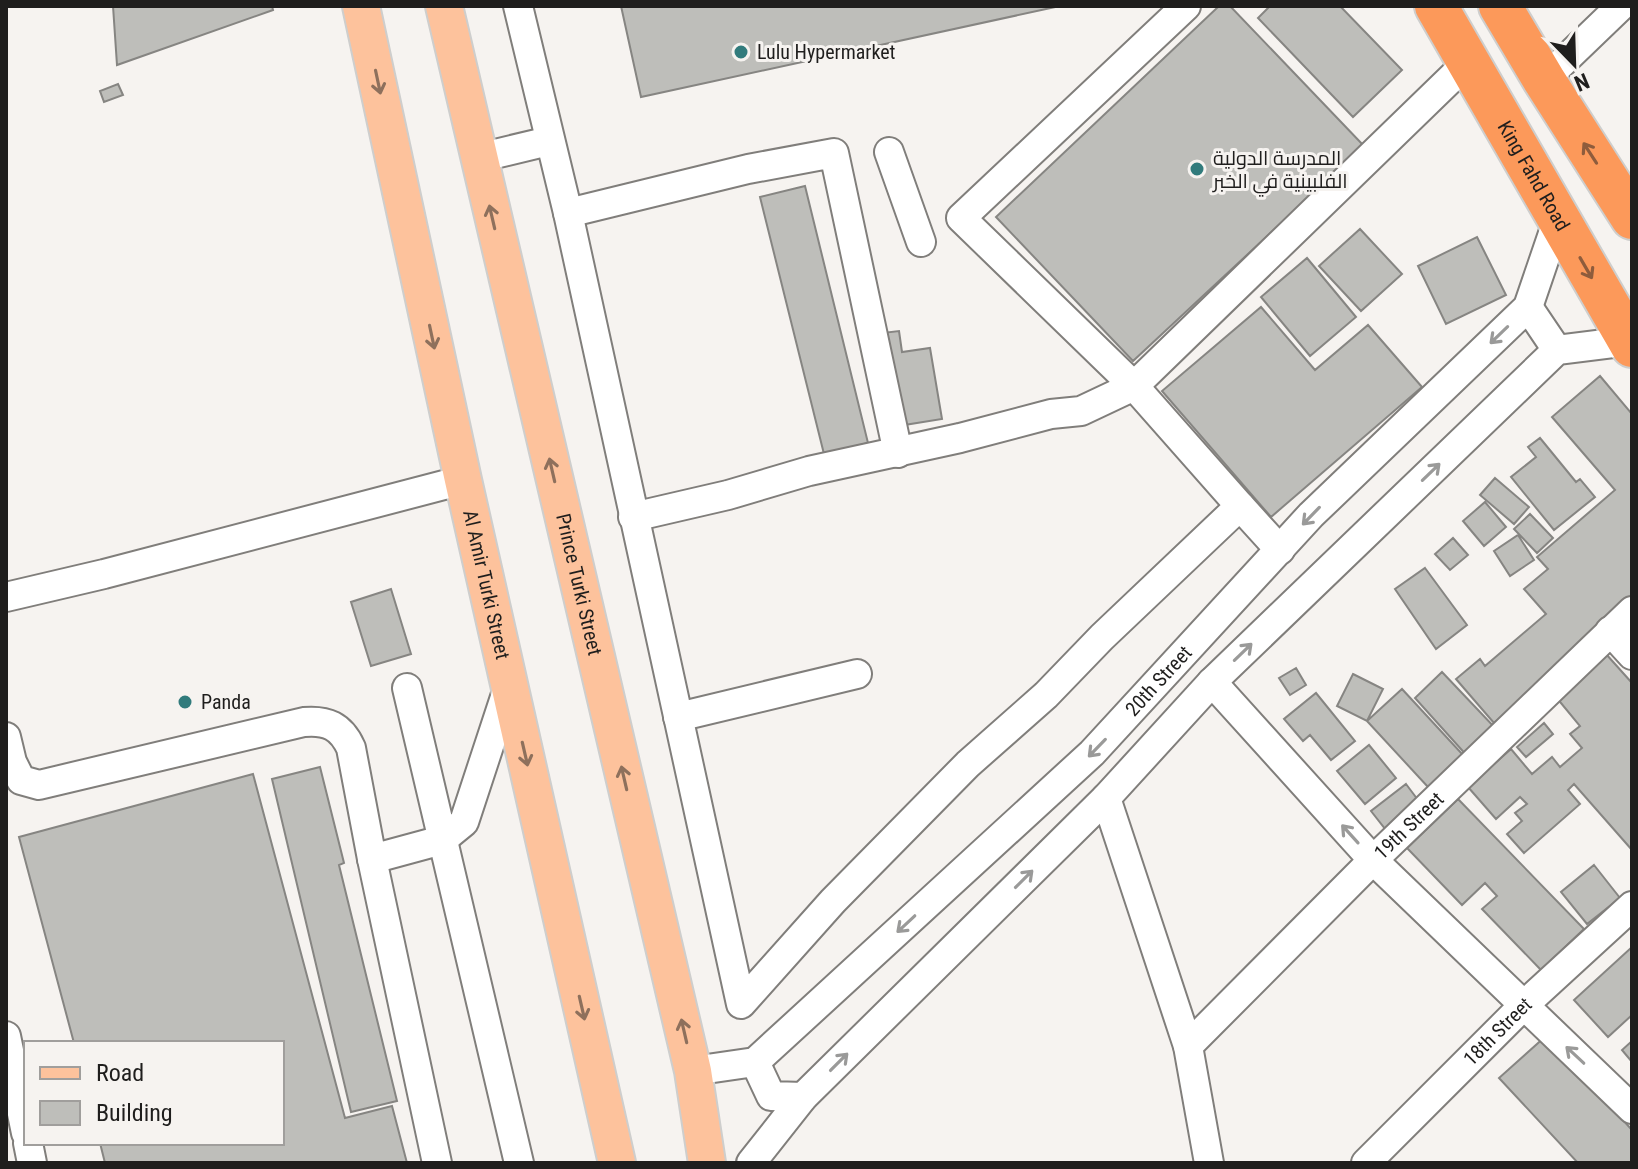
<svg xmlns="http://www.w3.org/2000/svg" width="1638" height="1169" font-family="'Roboto Condensed',Cairo,sans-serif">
<rect width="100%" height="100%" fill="#f6f3f0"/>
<!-- building -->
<path fill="#bebeba" stroke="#868582" stroke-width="2" d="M113,6H272L273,10L117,65Z
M621,6H1060L641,97Z
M1219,6H1230L1364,146L1133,361L996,217Z
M1270,6H1340L1402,70L1353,117L1258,18Z
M118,84L123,95L104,102L100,91Z
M805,186L868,443L824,454L760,197Z
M1360,229L1402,274L1361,311L1319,266Z
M1477,237L1506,295L1446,324L1418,266Z
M1307,258L1356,317L1310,356L1261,297Z
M1261,307L1315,370L1368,325L1422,387L1271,517L1162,391Z
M899,331L902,352L930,348L942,419L898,426L882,333Z
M1600,376L1632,414V595L1621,604L1626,610L1494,723L1456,679L1480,659L1485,666L1546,614L1524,589L1548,569L1537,557L1615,490L1552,417Z
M1540,438L1576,482L1580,479L1595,497L1554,530L1511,477L1536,457L1528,447Z
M1495,478L1529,507L1514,524L1480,495Z
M1485,502L1506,527L1484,546L1463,521Z
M1530,514L1553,538L1537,553L1514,529Z
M1518,535L1534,560L1510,576L1494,551Z
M1453,538L1468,555L1450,570L1435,554Z
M1425,568L1467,625L1436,649L1395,589Z
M391,589L411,654L371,666L351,602Z
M1606,654L1632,683V850L1574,784L1568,790L1580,804L1524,853L1507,834L1522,821L1515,813L1527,804L1520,797L1496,819L1468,787L1511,749L1532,774L1552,757L1560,767L1582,748L1570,734L1580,726L1556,697Z
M1296,668L1306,685L1290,695L1279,678Z
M1442,672L1498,731L1469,758L1415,698Z
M1353,674L1383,689L1367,721L1337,706Z
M1402,689L1463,755L1428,787L1367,721Z
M1316,693L1355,741L1331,760L1310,735L1303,741L1284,719Z
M1544,723L1553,734L1526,757L1517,747Z
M1369,745L1396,778L1365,804L1337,771Z
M320,767L344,863L339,865L397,1101L351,1112L272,779Z
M253,774L345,1118L392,1106L407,1163H105L100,1143H282V1043H74L19,837Z
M1406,784L1421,804L1386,830L1371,811Z
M1458,799L1584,929L1541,970L1482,909L1497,896L1485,883L1462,905L1407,848Z
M1594,865L1620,898L1587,924L1561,892Z
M1632,947V1015L1608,1037L1574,1000Z
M1546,1036L1632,1130V1163H1578L1499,1078Z
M1632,1041V1062L1622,1050Z"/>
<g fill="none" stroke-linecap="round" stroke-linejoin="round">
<!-- minor casing -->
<g stroke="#807e7b" stroke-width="32">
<g id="minor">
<path d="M518,6L568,213L741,1004L833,901L968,764L1046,695L1102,637L1240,506L1134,386L961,218L1186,6"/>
<path d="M1544,80L1621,6"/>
<path d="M889,152L921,242"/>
<path d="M478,158L549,141"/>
<path d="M568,213L748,169L834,153L898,453"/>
<path d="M1528,307L1557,350"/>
<path d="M1240,506L1280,550"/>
<path d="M633,517L728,495L809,471L960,438L1051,414L1081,411L1134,386L1470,60"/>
<path d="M6,597L104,574L463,480"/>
<path d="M1610,631L1632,655"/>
<path d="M1212,682L1373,860L1632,1109"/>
<path d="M407,688L519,1163"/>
<path d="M678,717L857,674"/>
<path d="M6,737L12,762L21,780L39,785L304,722C327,720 341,726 351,748L372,859L437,1163"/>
<path d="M1106,798L1188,1046L1209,1163"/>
<path d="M372,859L442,840L464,822L509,685"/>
<path d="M6,1036L26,1133"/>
<path id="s1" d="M1188,1046L1373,860L1632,611"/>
<path d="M755,1062L771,1096L803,1097"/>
<path id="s2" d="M693,1071L755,1062L1092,753L1311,515L1528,307L1558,219"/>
<path d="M28,1143L32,1163"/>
<path d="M751,1163L803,1097L1106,798L1212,682L1557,350L1629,341"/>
<path id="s3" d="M1366,1163L1523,1006L1632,906"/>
</g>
</g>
<!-- major casing -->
<g stroke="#cececd" stroke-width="40">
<g id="major">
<path id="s4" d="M361,6L463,480L617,1163"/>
<path id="s5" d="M444,6L693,1071L707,1163"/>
</g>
</g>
<!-- highway casing -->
<g stroke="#cececd" stroke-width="46">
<g id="highway">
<path id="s6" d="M1436,6L1632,346"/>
<path d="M1500,6L1544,80L1632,218"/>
</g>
</g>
<!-- minor -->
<use href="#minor" stroke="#fff" stroke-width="28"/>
<!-- major -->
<use href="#major" stroke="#fdc29c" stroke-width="36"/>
<!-- highway -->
<use href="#highway" stroke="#fc995a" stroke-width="42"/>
</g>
<!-- one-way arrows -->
<defs><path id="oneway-shaft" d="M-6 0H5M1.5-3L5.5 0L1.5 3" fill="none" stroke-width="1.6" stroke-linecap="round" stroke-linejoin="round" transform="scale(2)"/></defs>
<g stroke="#8e705c">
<use href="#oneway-shaft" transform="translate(378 82) rotate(78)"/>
<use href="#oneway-shaft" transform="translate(492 217) rotate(-103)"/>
<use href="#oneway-shaft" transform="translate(432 337) rotate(78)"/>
<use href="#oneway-shaft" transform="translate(552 470) rotate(-103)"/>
<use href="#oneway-shaft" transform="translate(525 754) rotate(77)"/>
<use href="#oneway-shaft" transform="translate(624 778) rotate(-103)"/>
<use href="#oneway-shaft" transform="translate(582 1008) rotate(77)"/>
<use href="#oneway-shaft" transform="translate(684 1031) rotate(-103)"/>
</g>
<g stroke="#8e5c3c">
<use href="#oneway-shaft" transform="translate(1590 153) rotate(-123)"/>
<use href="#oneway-shaft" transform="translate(1586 268) rotate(60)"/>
</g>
<g stroke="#9a9a99">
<use href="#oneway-shaft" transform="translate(1499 335) rotate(136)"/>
<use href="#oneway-shaft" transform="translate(1431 472) rotate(-44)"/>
<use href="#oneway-shaft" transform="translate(1311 516) rotate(134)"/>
<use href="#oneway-shaft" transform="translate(1243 652) rotate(-44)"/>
<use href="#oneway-shaft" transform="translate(1097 748) rotate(134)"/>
<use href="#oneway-shaft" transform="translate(1350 834) rotate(-132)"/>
<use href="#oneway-shaft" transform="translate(1024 879) rotate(-45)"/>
<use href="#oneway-shaft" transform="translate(906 924) rotate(137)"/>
<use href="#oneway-shaft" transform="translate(1575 1055) rotate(-137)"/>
<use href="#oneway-shaft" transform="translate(839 1062) rotate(-45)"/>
</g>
<!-- markers -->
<g fill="#317b7c" stroke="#f6f3f0" stroke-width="3">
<circle cx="741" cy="52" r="8"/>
<circle cx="1197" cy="169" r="8"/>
<circle cx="185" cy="702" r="8"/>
</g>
<g text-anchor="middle" stroke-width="6" stroke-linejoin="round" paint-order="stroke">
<!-- poi labels -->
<g font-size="20" fill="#1f1e1d" stroke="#f6f3f0" text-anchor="start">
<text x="757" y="59">Lulu Hypermarket</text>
<text x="1213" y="165">المدرسة الدولية<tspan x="1213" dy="23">الفلبينية في الخبر</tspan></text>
<text x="201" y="709">Panda</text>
</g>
<!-- street labels -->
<g font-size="20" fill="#1f1e1d" stroke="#f6f3f0">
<text dy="7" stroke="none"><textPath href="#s6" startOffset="196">King Fahd Road</textPath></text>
<text dy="7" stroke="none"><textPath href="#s5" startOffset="594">Prince Turki Street</textPath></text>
<text dy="7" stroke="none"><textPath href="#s4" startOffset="592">Al Amir Turki Street</textPath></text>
<text dy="7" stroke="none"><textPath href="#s2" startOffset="618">20th Street</textPath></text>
<text dy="7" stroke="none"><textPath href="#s1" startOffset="312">19th Street</textPath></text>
<text dy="7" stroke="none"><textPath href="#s3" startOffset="186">18th Street</textPath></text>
</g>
</g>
<!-- border -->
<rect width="1638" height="1169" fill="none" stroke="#1f1e1d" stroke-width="16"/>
<!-- legend -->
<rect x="24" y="1041" width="260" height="104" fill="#f6f3f0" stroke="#a09e9c" stroke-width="2"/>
<rect x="40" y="1067" width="40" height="12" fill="#fdc29c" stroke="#a09e9c" stroke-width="2"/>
<text x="96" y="1081" font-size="24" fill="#1f1e1d">Road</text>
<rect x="40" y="1101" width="40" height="24" fill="#bebeba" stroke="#a09e9c" stroke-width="2"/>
<text x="96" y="1121" font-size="24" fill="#1f1e1d">Building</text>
<!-- north arrow -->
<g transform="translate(1574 64) rotate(157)" stroke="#f6f3f0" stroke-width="6" paint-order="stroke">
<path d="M0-6L14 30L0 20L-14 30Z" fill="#1f1e1d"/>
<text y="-12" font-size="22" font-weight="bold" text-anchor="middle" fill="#1f1e1d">N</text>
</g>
</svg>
